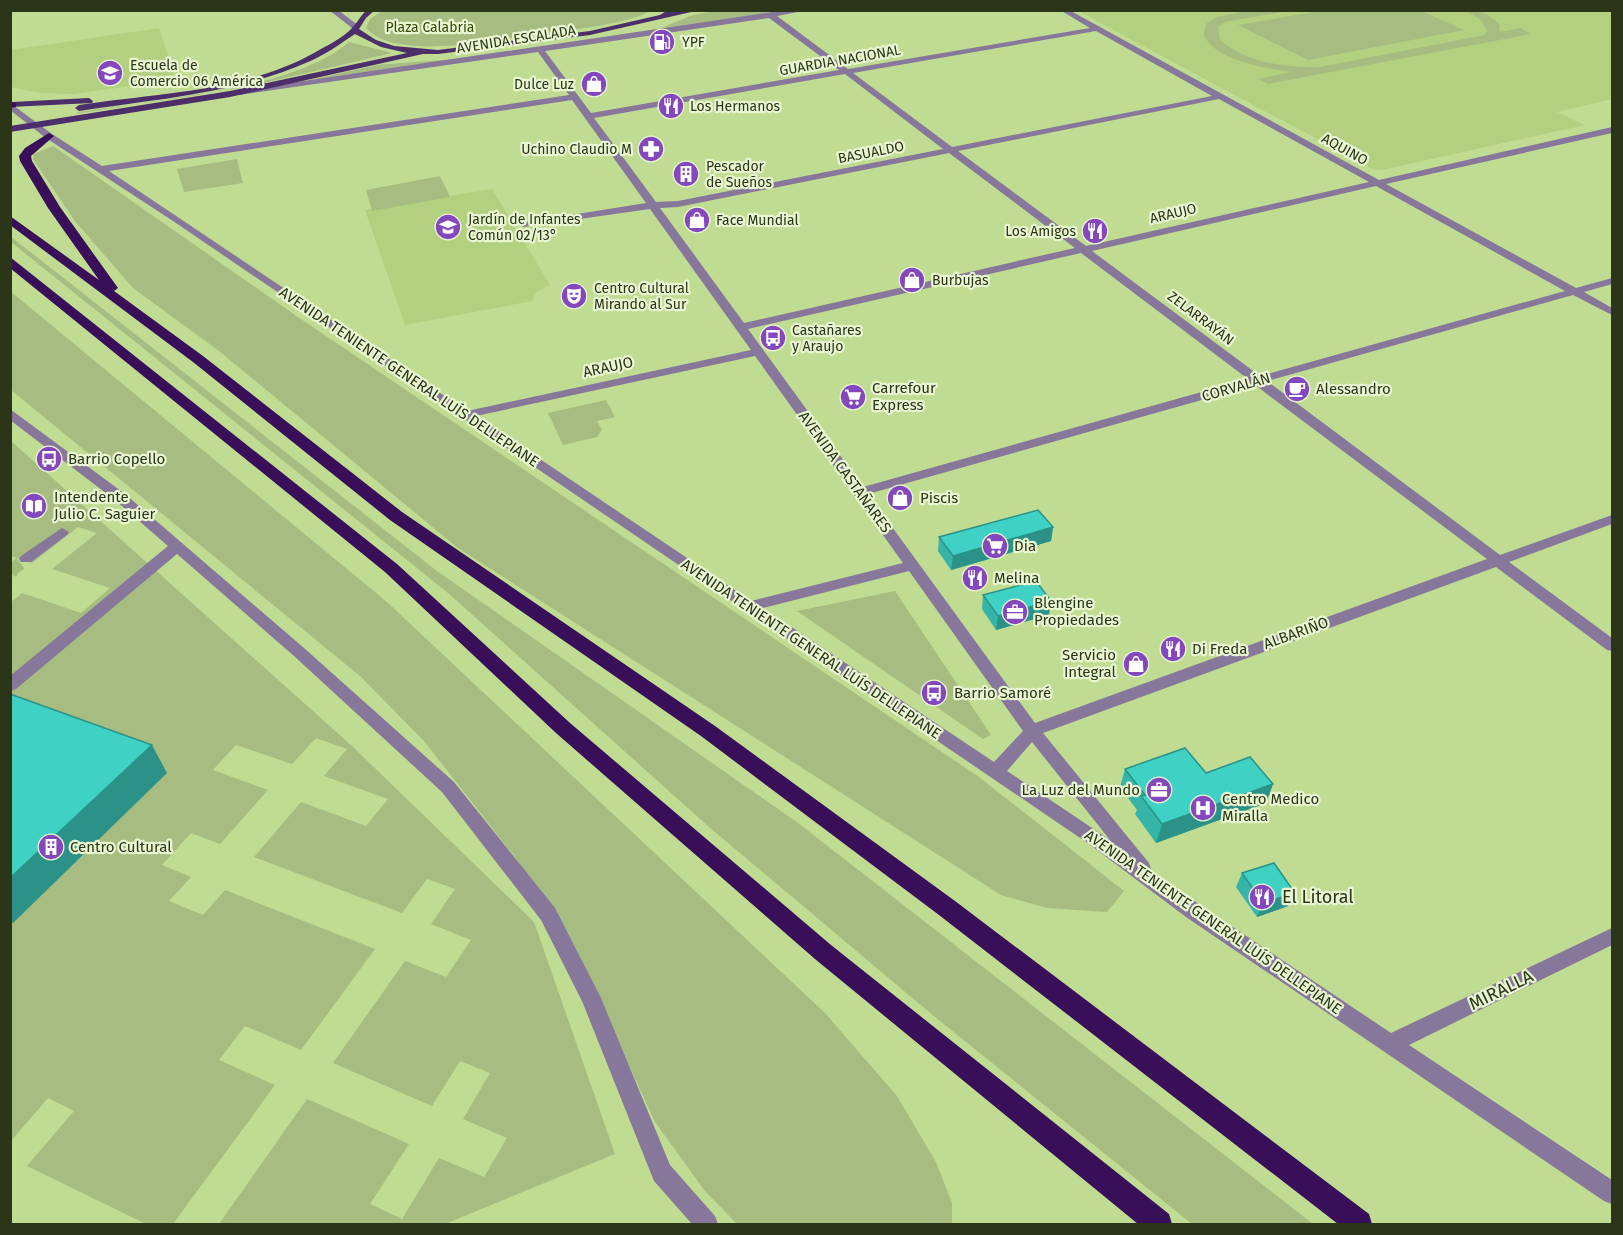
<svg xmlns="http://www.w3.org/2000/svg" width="1623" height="1235" font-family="'Fira Sans',sans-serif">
<rect width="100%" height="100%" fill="#c0db92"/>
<!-- built -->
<path fill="#b3d080" d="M1078,11H1612V99L1557,112L1585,125L1382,170L1373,169Z
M159,28L176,80L73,94L40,93L11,87V50Z
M492,189L550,285L536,292L532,301L405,325L365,210Z"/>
<!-- green -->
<path fill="#a6bc81" d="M1252,10L1288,11L1225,22L1218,27L1220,40C1247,63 1286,68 1320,67L1485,35L1487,31L1481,20L1466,11C1481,10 1488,14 1499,24L1500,32L1520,28L1531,34L1268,84L1258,79L1291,72C1266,68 1215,61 1204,35L1206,24L1216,17Z
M1419,10L1464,30L1308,60L1238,25L1320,11Z
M382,11V10L652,11C615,27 571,29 531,35C487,41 438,52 394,43C383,40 373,36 366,28L370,19Z
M715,11H788L661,28L693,15Z
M349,42L392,53L251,86L75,114L78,112C150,101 295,90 349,42Z
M468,58L309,80L377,65Z
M53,146L295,315L979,777L1124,891L1107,912L1047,908L1001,895L458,548L219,351L133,288L75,221L33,159L34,154Z
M237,159L243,183L184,192L177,169Z
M440,176L450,197L372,211L366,190Z
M10,236L437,571L798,823L1313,1224H1192L935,1017L709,827L448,593L11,242Z
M10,291L387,602L825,1013L897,1096L936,1162L952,1203V1224H737L705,1191L655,1122L581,961L515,857L424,741L360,676L11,390Z
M606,400L615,417L597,421L602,430L597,437L563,445L548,413Z
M11,441L352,746L534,922L615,1154L445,1224H219L307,1099L409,1144L370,1204L402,1219L439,1158L484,1177L507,1138L463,1119L490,1073L460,1061L432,1106L333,1063L405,961L446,977L471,940L431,924L455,889L427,879L402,913L254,857L301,802L366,826L388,799L324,776L347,749L316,738L292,764L236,745L213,770L268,790L220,844L191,833L162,865L191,877L169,901L203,915L225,890L375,949L301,1050L245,1026L219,1060L275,1085L173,1224H146L27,1166L74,1111L48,1098L11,1141V602L22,593L81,613L110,588L52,569L97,533L78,527L32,563L11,556Z
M895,591L991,735L983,739L797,611Z"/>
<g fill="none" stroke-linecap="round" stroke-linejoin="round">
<!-- minor-tunnel-far1 -->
<path stroke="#a2ba7a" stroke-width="13" stroke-dasharray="13 7" stroke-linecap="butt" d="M10,571L26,559"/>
<!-- minor-tunnel -->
<path stroke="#a2ba7a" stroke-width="16" stroke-dasharray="16 8" stroke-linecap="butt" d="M10,571L12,569"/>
<!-- minor -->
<path fill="#87779a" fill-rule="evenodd" d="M329,10H338L359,26L352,28Z
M786,10H808L777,16L848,69L1090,28L1060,10H1069L1379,180L1612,127V133L1386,184L1576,288L1612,278V284L1584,292L1612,308V315L1573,295L1267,381L1500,555L1612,515V524L1509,562L1612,638V651L1607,650L1496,567L1043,733L1149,863L1151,870L1200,905L1391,1033L1612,928V945L1409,1045L1612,1180V1204L1604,1201L1186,917L1089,844L173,221L46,138L10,110V103L52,134L102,166L569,95L538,52L239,95L238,93L242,90ZM769,18L839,70L591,113L545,51ZM1096,31L1212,96L952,147L853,73ZM845,74L943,149L678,201L656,202L594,118ZM1219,99L1369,182L1086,246L958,151ZM572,100L646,203L527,222L522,225L523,227L650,209L751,350L467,411L109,171ZM949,153L1075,248L744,323L660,208L678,207ZM1376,186L1565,291L1260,376L1092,251ZM1081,253L1248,379L863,487L748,329ZM755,356L903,563L751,601L476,416ZM1255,385L1487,559L1035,723L868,494ZM909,571L1023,731L994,762L763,608ZM1032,742L1110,840L1007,771Z
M10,409L125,494L304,648L454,782L555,908L601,998L670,1165L715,1216L718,1224H692L654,1181L582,1001L541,920L442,792L294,656L177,554L16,689L10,691V676L168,546L115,500L10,420Z
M62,528L69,532L67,535L31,562H21L19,559L21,556Z"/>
<!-- major -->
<path fill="#4c2e6a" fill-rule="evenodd" d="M367,10H375L366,18L359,29L376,40L394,46L438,50L590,31L660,15L668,10H700L590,35L438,54H423L230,97L10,132V126L230,91L407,53L381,47L355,34C340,44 325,55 308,62C236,94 155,99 79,111L75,108L79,105C156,93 244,92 314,53C326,46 343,38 352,28C358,22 360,16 367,10Z
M89,98L93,101L92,103L10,107L12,102Z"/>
<!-- highway -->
<path fill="#380f58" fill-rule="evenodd" d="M10,102L16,103V107L10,108Z
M49,133L54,136L31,156L32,161L60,207L118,288L114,291L203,356L402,512L715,726L955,901L1369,1214L1372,1224H1338L939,915L701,736L390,520L193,362L10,225V216L99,280L48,208L20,161L19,156L25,148Z
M10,257L397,564L570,723L831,945L1169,1214L1172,1224H1138L815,959L556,733L385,572L10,268Z"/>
</g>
<!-- wall -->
<path fill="#36b4a8" d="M1053,527L1051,541L951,570L938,551L939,537Z
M983,595L1049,615L996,630L982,609Z
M1125,769L1206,773L1273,784L1266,803L1156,843L1135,814L1137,810L1120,787Z
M1242,873L1288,906L1257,917L1236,887Z"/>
<!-- shaded-wall -->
<path fill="#2c9288" d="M1053,527L1051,541L951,570L953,556Z
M1051,601L1049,615L996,630L998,616Z
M152,745L167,773L13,923L10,920V878Z
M1273,784L1266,803L1156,843L1162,824Z
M1295,893L1288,906L1257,917L1263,903Z"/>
<!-- building -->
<path fill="#3fd1c3" stroke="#2c9288" stroke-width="1.5" d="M1038,510L1053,527L953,556L939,537Z
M1036,581L1051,601L998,616L983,595Z
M10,694L152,745L10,878Z
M1185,748L1206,773L1250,757L1273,784L1162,824L1141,796L1145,795L1125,769Z
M1274,863L1295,893L1263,903L1242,873Z"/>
<!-- icons -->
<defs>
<g id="fuel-disc" transform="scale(1.35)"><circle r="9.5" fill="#8547bd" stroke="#e8f6d2"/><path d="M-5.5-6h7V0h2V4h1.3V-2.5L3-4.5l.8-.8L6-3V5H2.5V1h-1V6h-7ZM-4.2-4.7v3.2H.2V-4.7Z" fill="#fff"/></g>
<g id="school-disc" transform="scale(1.35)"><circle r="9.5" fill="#8547bd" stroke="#e8f6d2"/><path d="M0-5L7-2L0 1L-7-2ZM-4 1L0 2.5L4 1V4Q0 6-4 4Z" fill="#fff"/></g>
<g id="shop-disc" transform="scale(1.35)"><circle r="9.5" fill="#8547bd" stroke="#e8f6d2"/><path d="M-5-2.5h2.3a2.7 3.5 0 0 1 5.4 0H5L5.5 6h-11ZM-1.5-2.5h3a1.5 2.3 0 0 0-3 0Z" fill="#fff"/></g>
<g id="restaurant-disc" transform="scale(1.35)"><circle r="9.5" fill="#8547bd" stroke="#e8f6d2"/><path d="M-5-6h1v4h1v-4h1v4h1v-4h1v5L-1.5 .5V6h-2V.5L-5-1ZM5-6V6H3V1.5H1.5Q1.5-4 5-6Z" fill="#fff"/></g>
<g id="pharmacy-disc" transform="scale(1.35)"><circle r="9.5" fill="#8547bd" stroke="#e8f6d2"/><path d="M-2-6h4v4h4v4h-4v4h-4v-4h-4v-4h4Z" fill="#fff"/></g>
<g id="building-disc" transform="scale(1.35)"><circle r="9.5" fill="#8547bd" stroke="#e8f6d2"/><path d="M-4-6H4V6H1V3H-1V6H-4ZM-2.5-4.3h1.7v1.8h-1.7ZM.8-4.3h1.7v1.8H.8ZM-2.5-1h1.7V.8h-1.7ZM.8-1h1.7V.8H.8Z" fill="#fff"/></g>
<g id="theatre-disc" transform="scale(1.35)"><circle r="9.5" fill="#8547bd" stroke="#e8f6d2"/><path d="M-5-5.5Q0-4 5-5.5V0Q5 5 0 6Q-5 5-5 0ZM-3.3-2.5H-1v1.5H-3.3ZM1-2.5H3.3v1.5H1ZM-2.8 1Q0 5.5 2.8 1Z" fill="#fff"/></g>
<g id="bus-disc" transform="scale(1.35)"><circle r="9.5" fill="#8547bd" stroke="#e8f6d2"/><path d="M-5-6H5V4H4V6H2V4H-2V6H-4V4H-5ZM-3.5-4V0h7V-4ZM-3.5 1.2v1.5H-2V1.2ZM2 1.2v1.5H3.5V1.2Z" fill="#fff"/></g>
<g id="cafe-disc" transform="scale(1.35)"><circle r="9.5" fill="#8547bd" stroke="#e8f6d2"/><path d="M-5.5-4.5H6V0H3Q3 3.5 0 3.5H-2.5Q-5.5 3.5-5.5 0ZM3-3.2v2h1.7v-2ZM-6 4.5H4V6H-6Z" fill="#fff"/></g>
<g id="supermarket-disc" transform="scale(1.35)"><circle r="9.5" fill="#8547bd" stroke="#e8f6d2"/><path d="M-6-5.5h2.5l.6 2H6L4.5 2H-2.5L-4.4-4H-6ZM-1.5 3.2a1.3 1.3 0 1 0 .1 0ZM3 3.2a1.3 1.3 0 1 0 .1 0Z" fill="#fff"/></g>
<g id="library-disc" transform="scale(1.35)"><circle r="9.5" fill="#8547bd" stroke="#e8f6d2"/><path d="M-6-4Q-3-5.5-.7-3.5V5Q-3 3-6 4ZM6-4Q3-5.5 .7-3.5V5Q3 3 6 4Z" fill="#fff"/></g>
<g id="office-disc" transform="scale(1.35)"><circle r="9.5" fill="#8547bd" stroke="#e8f6d2"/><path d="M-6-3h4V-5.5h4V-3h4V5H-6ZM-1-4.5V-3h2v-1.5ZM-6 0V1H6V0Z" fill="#fff"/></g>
<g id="hospital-disc" transform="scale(1.35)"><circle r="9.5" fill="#8547bd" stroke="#e8f6d2"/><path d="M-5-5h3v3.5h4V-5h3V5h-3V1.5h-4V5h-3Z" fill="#fff"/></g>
</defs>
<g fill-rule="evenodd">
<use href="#fuel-disc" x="662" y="42"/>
<use href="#school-disc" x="110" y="73"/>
<use href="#shop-disc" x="594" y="84"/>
<use href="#restaurant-disc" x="671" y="106"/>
<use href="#pharmacy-disc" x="651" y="149"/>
<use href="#building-disc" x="686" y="174"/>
<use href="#shop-disc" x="697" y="220"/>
<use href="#school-disc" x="448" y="227"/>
<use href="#restaurant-disc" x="1095" y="231"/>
<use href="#shop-disc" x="912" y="280"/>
<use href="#theatre-disc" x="574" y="296"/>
<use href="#bus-disc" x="773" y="338"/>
<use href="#cafe-disc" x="1297" y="389"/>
<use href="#supermarket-disc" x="853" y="397"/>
<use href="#bus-disc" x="49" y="459"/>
<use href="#shop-disc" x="900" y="498"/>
<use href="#library-disc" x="34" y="506"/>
<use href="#supermarket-disc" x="995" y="546"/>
<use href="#restaurant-disc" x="975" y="578"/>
<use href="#office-disc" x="1015" y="612"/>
<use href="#restaurant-disc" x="1173" y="649"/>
<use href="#shop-disc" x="1136" y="664"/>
<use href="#bus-disc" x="934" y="693"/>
<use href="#office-disc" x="1159" y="790"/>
<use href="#hospital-disc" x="1203" y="808"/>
<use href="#building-disc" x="51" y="847"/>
<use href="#restaurant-disc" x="1262" y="897"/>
</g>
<g text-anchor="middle" stroke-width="4.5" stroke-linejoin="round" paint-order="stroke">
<!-- far-park labels -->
<g font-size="14" fill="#364905" stroke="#e8f6d2">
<text x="430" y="32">Plaza Calabria</text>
</g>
<!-- far-street labels -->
<g font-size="14" fill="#2b3518" stroke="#e8f6d2">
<text transform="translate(516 39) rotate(-9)" y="5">AVENIDA ESCALADA</text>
<text transform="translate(840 60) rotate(-10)" y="5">GUARDIA NACIONAL</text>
<text transform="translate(1345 149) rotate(29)" y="5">AQUINO</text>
<text transform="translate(871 152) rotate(-11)" y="5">BASUALDO</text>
<text transform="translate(1173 213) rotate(-13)" y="5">ARAUJO</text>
<text transform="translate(1201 318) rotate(37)" y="5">ZELARRAYÁN</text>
</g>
<!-- far-poi labels -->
<g font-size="14" fill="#2b3518" stroke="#e8f6d2" text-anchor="start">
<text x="682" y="47">YPF</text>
<text x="130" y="70">Escuela de<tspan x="130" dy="16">Comercio 06 América</tspan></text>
<text x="574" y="89" text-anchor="end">Dulce Luz</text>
<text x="690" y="111">Los Hermanos</text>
<text x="632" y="154" text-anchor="end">Uchino Claudio M</text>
<text x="706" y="171">Pescador<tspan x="706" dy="16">de Sueños</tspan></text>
<text x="468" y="224">Jardín de Infantes<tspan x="468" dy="16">Común 02/13°</tspan></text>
<text x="716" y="225">Face Mundial</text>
<text x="1076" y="236" text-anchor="end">Los Amigos</text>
<text x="932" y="285">Burbujas</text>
<text x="594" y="293">Centro Cultural<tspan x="594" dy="16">Mirando al Sur</tspan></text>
<text x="792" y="335">Castañares<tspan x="792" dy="16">y Araujo</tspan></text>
</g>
<!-- street labels -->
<g font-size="15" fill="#2b3518" stroke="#e8f6d2">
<text transform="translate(608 367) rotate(-12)" y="5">ARAUJO</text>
<text transform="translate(409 377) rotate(34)" y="5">AVENIDA TENIENTE GENERAL LUÍS DELLEPIANE</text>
<text transform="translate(1236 387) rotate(-16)" y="5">CORVALÁN</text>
<text transform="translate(845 472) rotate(54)" y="5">AVENIDA CASTAÑARES</text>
<text transform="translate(1296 633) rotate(-20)" y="5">ALBARIÑO</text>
<text transform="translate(811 649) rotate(34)" y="5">AVENIDA TENIENTE GENERAL LUÍS DELLEPIANE</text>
<text transform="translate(1213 922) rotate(35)" y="5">AVENIDA TENIENTE GENERAL LUÍS DELLEPIANE</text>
</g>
<!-- poi labels -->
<g font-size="15" fill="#2b3518" stroke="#e8f6d2" text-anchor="start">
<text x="872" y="393">Carrefour<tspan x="872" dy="17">Express</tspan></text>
<text x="1316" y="394">Alessandro</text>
<text x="68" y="464">Barrio Copello</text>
<text x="54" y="502">Intendente<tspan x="54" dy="17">Julio C. Saguier</tspan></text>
<text x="920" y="503">Piscis</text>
<text x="1014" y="551">Dia</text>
<text x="994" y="583">Melina</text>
<text x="1034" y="608">Blengine<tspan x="1034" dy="17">Propiedades</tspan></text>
<text x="1192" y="654">Di Freda</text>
<text x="1116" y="660" text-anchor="end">Servicio<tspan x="1116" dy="17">Integral</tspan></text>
<text x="954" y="698">Barrio Samoré</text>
<text x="1140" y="795" text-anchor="end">La Luz del Mundo</text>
<text x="1222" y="804">Centro Medico<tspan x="1222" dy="17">Miralla</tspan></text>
<text x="70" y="852">Centro Cultural</text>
</g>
<!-- near-poi labels -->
<g font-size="18" fill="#2b3518" stroke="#e8f6d2" text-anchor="start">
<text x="1282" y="903">El Litoral</text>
</g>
<!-- near-street labels -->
<g font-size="18" fill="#2b3518" stroke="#e8f6d2">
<text transform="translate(1501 990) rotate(-26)" y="6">MIRALLA</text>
</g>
</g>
<!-- border -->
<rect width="1623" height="1235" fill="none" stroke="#2b3518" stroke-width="24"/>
</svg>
